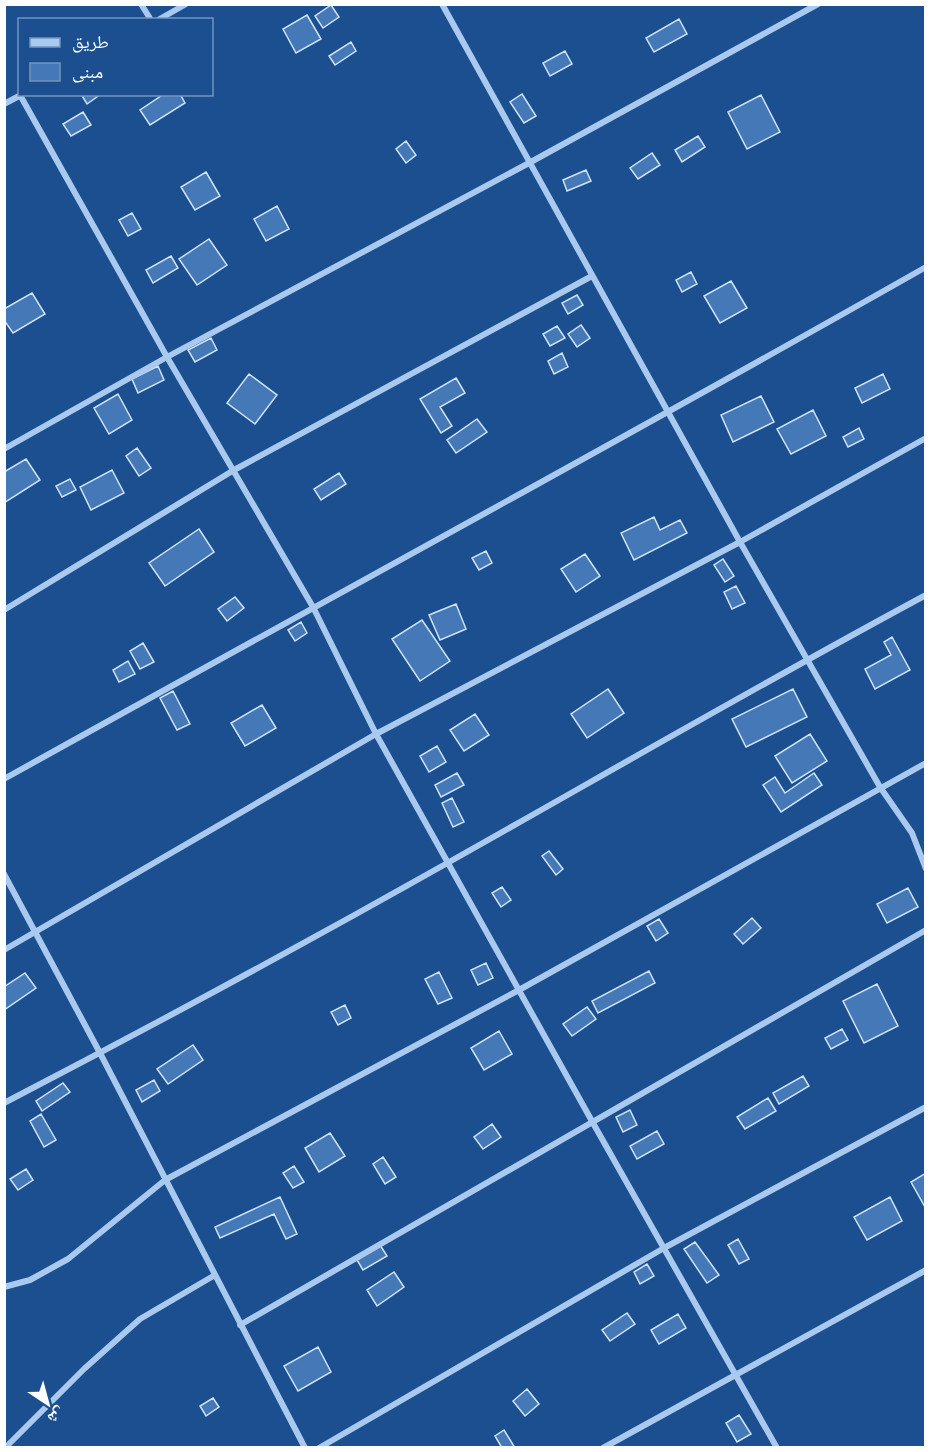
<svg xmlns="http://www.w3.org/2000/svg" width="930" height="1452" font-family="'Fira Sans','Noto Naskh Arabic',sans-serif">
<rect width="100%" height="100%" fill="#1b4f8f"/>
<!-- building -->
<path fill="#4478b7" stroke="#cfe3fa" stroke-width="1.5" d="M331,5L339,17L323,28L315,16Z
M307,15L321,39L296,53L283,29Z
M679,19L687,34L654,52L646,38Z
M351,42L356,51L335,65L329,56Z
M565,51L572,64L550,76L543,63Z
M81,94H101L87,104Z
M164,94H180L185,103L150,125L140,110Z
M522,94L536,116L524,123L510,102Z
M761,95L780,132L747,149L728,112Z
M83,112L91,125L71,136L63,124Z
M698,136L705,147L682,162L675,150Z
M406,141L416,155L406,163L396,149Z
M652,153L660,165L638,179L630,168Z
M586,170L591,181L567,191L563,180Z
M206,172L220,196L195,210L181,187Z
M277,206L289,229L266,241L254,219Z
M132,213L141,229L128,236L119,220Z
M209,239L227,265L197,285L179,259Z
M171,256L178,268L153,283L146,270Z
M691,272L697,284L682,292L676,280Z
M731,281L747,308L720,323L704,296Z
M32,293L45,314L13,333L4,320V309Z
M577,295L583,305L568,314L562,303Z
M581,325L590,338L577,347L568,334Z
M557,326L565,338L550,346L543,334Z
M211,338L217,350L195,362L188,350Z
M562,353L568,367L554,374L548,361Z
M158,366L164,380L138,393L132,379Z
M249,374L277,395L255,424L227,403Z
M883,374L890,389L862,403L855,388Z
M456,378L465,393L440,407L452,426L441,433L420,399Z
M118,394L132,420L109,434L94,408Z
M761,396L774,422L733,442L721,415Z
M813,410L826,436L791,454L777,429Z
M477,419L487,432L456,453L447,440Z
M859,428L864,439L848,447L843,437Z
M137,448L151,468L139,476L126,456Z
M26,459L40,480L4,503V472Z
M112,470L124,493L91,510L80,487Z
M339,473L346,484L321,500L314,489Z
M70,479L76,490L62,497L56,486Z
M654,517L660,530L680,520L687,533L634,560L621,533Z
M199,529L214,552L165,586L149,563Z
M486,551L492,563L479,570L472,558Z
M585,554L600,576L576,592L561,569Z
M723,559L734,576L725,582L714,565Z
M736,586L745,603L732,609L724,592Z
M235,597L244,608L227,621L218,609Z
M456,604L466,629L440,640L429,615Z
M422,620L450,661L420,681L392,639Z
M301,622L307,633L295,641L288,630Z
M892,637L910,670L875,689L865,669L891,655L884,642Z
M143,643L154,662L140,669L130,651Z
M128,661L135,674L119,682L113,670Z
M608,689L624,713L587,738L571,714Z
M793,689L807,717L746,747L732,719Z
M173,691L190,724L177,730L160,698Z
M262,705L276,728L245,746L231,723Z
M475,714L489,735L464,751L450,730Z
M810,734L827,761L792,783L775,756Z
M437,746L446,762L429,772L420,756Z
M457,773L464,785L441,797L435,785Z
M814,773L822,785L781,812L763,785L775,777L785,793Z
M452,798L464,822L453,827L442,803Z
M549,851L563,869L556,875L542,856Z
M502,887L511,900L501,907L492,893Z
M908,888L918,907L887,923L877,904Z
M752,918L761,928L743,944L734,934Z
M659,919L668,933L656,941L647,926Z
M486,963L493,978L478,985L471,970Z
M649,971L655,983L598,1013L592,1001Z
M439,972L452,998L438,1004L425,979Z
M25,973L36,988L4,1010V987Z
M877,984L898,1026L864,1043L843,1001Z
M345,1005L351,1018L338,1025L331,1012Z
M587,1007L596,1019L572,1036L563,1024Z
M842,1029L848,1040L831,1049L825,1038Z
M499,1031L512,1054L484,1070L471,1048Z
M193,1045L203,1060L168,1084L157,1069Z
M803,1076L809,1086L779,1104L773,1093Z
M154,1080L160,1091L142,1102L136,1090Z
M63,1083L70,1092L42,1111L36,1101Z
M768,1098L776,1111L745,1129L737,1117Z
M630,1110L637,1125L623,1132L616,1117Z
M41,1114L56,1140L44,1147L30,1121Z
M492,1124L501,1137L483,1149L474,1137Z
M657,1131L664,1144L637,1159L630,1146Z
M330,1133L345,1156L319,1172L305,1148Z
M383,1157L396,1177L385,1184L373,1164Z
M294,1166L304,1182L293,1188L283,1173Z
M26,1169L33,1180L18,1190L10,1179Z
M926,1173V1207H925L911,1182Z
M280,1197L297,1234L286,1239L274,1214L220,1238L215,1227Z
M890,1197L902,1221L867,1240L854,1217Z
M738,1239L749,1259L739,1264L728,1245Z
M695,1242L719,1275L707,1283L684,1249Z
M380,1245L387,1256L363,1270L357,1260Z
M647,1264L654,1276L640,1284L634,1272Z
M394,1272L404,1287L377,1306L367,1290Z
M627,1313L635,1324L610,1341L602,1330Z
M678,1314L686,1328L659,1344L651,1330Z
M318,1347L331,1372L298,1391L284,1366Z
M527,1389L539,1404L525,1416L513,1401Z
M213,1398L219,1407L206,1416L200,1406Z
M739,1415L751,1434L737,1442L726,1423Z
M504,1430L515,1448H502L495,1436Z"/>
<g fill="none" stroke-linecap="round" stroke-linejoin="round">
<!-- minor -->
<path stroke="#a9c9ee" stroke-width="6" d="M141,4L151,20
M442,4L740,542L880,787L912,833L926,869
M158,20L186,4
M20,95L167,357L313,607L376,734L593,1123L777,1448
M4,104L21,95
M4,449L167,357L529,163L818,4
M4,610L234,470L592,276
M4,779C311,608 620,441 926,267
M4,874L100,1053L305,1448
M4,950L376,734L740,542L926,438
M4,1103C154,1025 304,944 451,861C609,772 766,681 926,595
M4,1287L30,1280L68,1259L165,1180L519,990L926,763
M240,1325L926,930
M5,1448L84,1369L140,1319L215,1275
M319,1448L664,1248L926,1107
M603,1448L926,1270"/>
</g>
<!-- border -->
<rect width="930" height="1452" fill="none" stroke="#ffffff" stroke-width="12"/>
<!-- legend -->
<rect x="18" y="18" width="195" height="78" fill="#1b4f8f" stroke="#7695bc" stroke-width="1.5"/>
<rect x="30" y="38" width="30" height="9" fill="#a9c9ee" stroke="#7695bc" stroke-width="1.5"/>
<text x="72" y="48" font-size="18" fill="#ffffff">طريق</text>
<rect x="30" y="63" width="30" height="18" fill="#4478b7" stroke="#7695bc" stroke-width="1.5"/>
<text x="72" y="78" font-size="18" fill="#ffffff">مبنى</text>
<!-- north arrow -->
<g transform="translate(48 1404) rotate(144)" stroke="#1b4f8f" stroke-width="4.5" paint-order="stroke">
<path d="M0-4.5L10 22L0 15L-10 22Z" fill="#ffffff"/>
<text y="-9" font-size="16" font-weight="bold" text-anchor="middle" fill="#ffffff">ش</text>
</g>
</svg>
